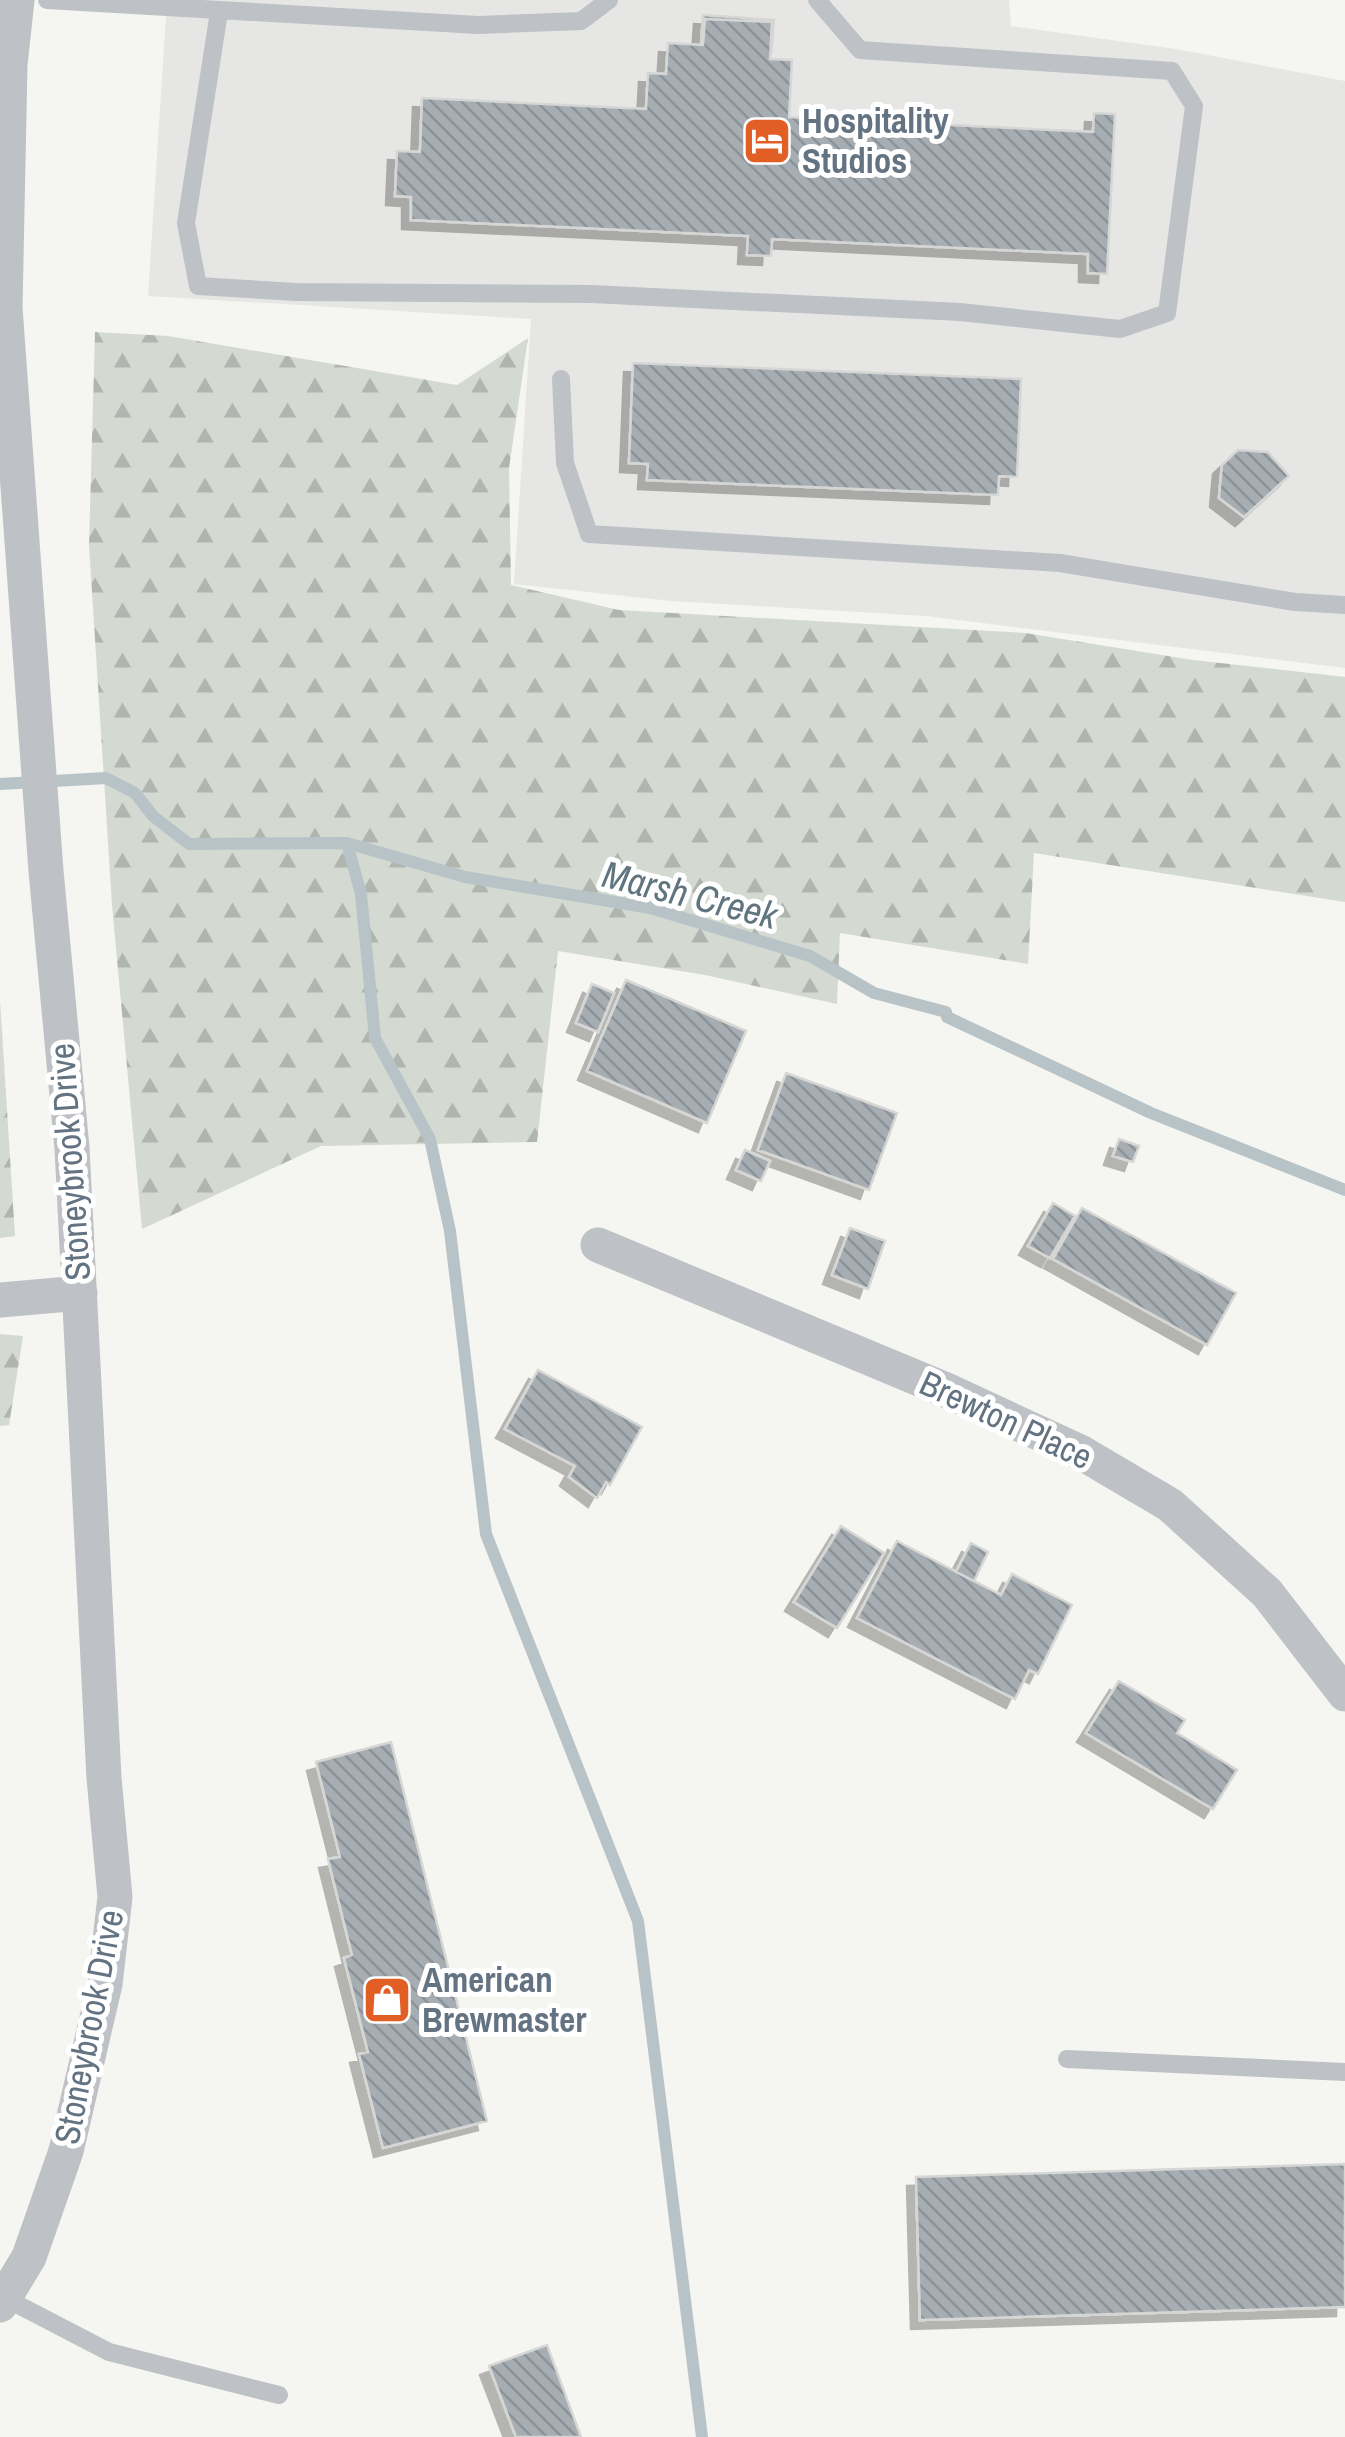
<svg xmlns="http://www.w3.org/2000/svg" width="1345" height="2437" font-family="'Archivo Narrow',sans-serif">
<defs>
<pattern id="forest-firs" width="22" height="20" patternUnits="userSpaceOnUse" patternTransform="scale(2.5)"><rect width="22" height="20" fill="#d4dad1"/><path d="M5 1l3.5 6h-7zM16 11l3.5 6h-7z" fill="#b0b5af"/></pattern>
<pattern id="building-back-hatch" width="6" height="6" patternUnits="userSpaceOnUse" patternTransform="scale(2.5)"><rect width="6" height="6" fill="#a6aeb4"/><path d="M-1 5l2 2M0 0l6 6M5-1l2 2" fill="none" stroke="#8b9298"/></pattern>
<filter id="shadow"><feDropShadow dx="-9" dy="9" stdDeviation="0" flood-color="#0004"/></filter>
</defs>
<rect width="100%" height="100%" fill="#f5f5f1"/>
<!-- built -->
<path fill="#e6e7e5" d="M167,0H1009L1011,26L1176,49L1345,81V668L926,616L671,601L514,584L531,319L148,296Z"/>
<!-- forest -->
<path fill="url(#forest-firs)" d="M95,332L168,336L457,385L528,338L509,468L511,585L619,610L1025,633L1193,660L1345,677V902L1034,853L1028,964L840,933L837,1004L705,975L558,951L537,1142L321,1146L142,1229L112,905L89,545Z
M0,1000L15,1236L0,1238Z
M0,1334L23,1336L9,1425L0,1426Z"/>
<g fill="none" stroke-linecap="round" stroke-linejoin="round">
<!-- stream -->
<path stroke="#b8c3c8" stroke-width="12" d="M0,784L106,778L135,793L153,816L189,844L347,843L465,877L650,908L810,956L874,993L946,1012L947,1017L1151,1113L1345,1190
M347,843L361,894L375,1038L430,1139L450,1231L486,1534L638,1921L702,2437"/>
</g>
<!-- building -->
<path fill="url(#building-back-hatch)" stroke="#d6d6d4" stroke-width="2.5" filter="url(#shadow)" d="M703,15L774,20L771,54L772,22L705,19L701,45Z
M705,19L772,22L770,59L792,60L789,117L1093,132L1094,113L1115,114L1107,274L1088,273V254L772,239L771,256L747,255L748,236L411,220V197L395,196L397,151L420,152L422,98L646,109L648,73L666,74L668,43L703,45Z
M633,363L1021,379L1017,477L999,476L998,495L647,480L648,464L629,463Z
M1238,450L1268,452L1289,476L1244,517L1219,498L1222,465Z
M626,980L746,1031L707,1123L587,1071Z
M592,984L614,993L598,1032L576,1023Z
M786,1073L897,1113L869,1190L758,1150Z
M1119,1139L1139,1146L1133,1162L1113,1156Z
M745,1150L770,1161L761,1181L736,1170Z
M1053,1203L1075,1216L1050,1258L1028,1246Z
M1082,1208L1236,1293L1207,1345L1053,1259Z
M850,1228L885,1241L868,1289L832,1275Z
M538,1370L642,1427L610,1485L606,1482L597,1498L569,1477L575,1466L505,1429Z
M841,1526L884,1553L837,1628L794,1602Z
M897,1541L1001,1595L1012,1574L1072,1605L1038,1674L1029,1670L1015,1699L857,1618Z
M971,1543L988,1552L974,1581L956,1572Z
M1119,1681L1185,1720L1177,1733L1237,1770L1213,1809L1086,1733Z
M391,1742L487,2121L383,2148L359,2054L368,2052L344,1958L352,1955L328,1859L340,1857L316,1762Z
M1345,2164V2307L920,2320L916,2177Z
M547,2345L581,2437H516L489,2366Z"/>
<g fill="none" stroke-linecap="round" stroke-linejoin="round">
<!-- lane -->
<path stroke="#bec1c5" stroke-width="18" d="M47,0L478,25L581,21L609,0
M219,12L186,223L198,286L296,292L592,294L960,312L1120,329L1167,313L1194,106L1172,71L860,50L817,0
M561,379L565,463L589,534L1060,563L1295,602L1345,605
M1067,2059L1345,2072
M5,2298L109,2352L279,2395"/>
<!-- street -->
<path stroke="#bec1c5" stroke-width="35" d="M598,1245L946,1390L1082,1453L1170,1505L1267,1593L1345,1694
M0,1300L80,1293
M0,2305L29,2257L66,2151L105,1984L115,1897L104,1778L72,1148L46,871L5,308L10,64L17,0"/>
</g>
<!-- icons -->
<defs>
<g id="hotel-square" transform="scale(2.5)"><rect x="-9" y="-9" width="18" height="18" rx="4" fill="#e15e25" stroke="#fff"/><path d="M-6-4.5h1.5V1H6V5H4.5V3h-9V5H-6ZM-4 0a1.8 1.8 0 1 1 3.6 0ZM.5 0V-2.5h3Q6-2.5 6 0Z" fill="#fff"/></g>
<g id="shop-square" transform="scale(2.5)"><rect x="-9" y="-9" width="18" height="18" rx="4" fill="#e15e25" stroke="#fff"/><path d="M-5-2.5h2.3a2.7 3.5 0 0 1 5.4 0H5L5.5 6h-11ZM-1.5-2.5h3a1.5 2.3 0 0 0-3 0Z" fill="#fff"/></g>
</defs>
<g fill-rule="evenodd">
<use href="#hotel-square" x="767" y="141"/>
<use href="#shop-square" x="387" y="2000"/>
</g>
<g text-anchor="middle" stroke-width="10" stroke-linejoin="round" paint-order="stroke">
<!-- poi labels -->
<g font-size="35" font-weight="bold" fill="#647382" stroke="#fff" text-anchor="start">
<text x="802" y="133">Hospitality<tspan x="802" dy="40">Studios</tspan></text>
<text x="422" y="1992">American<tspan x="422" dy="40">Brewmaster</tspan></text>
</g>
<!-- street labels -->
<g font-size="35" fill="#647382" stroke="#fff">
<text transform="translate(70 1162) rotate(-94)" y="12">Stoneybrook Drive</text>
<text transform="translate(1006 1420) rotate(25)" y="12">Brewton Place</text>
<text transform="translate(89 2027) rotate(-79)" y="12">Stoneybrook Drive</text>
</g>
<!-- water labels -->
<g font-size="38" font-style="italic" fill="#60757f" stroke="#fff">
<text transform="translate(690 895) rotate(14)" y="13">Marsh Creek</text>
</g>
</g>
</svg>
